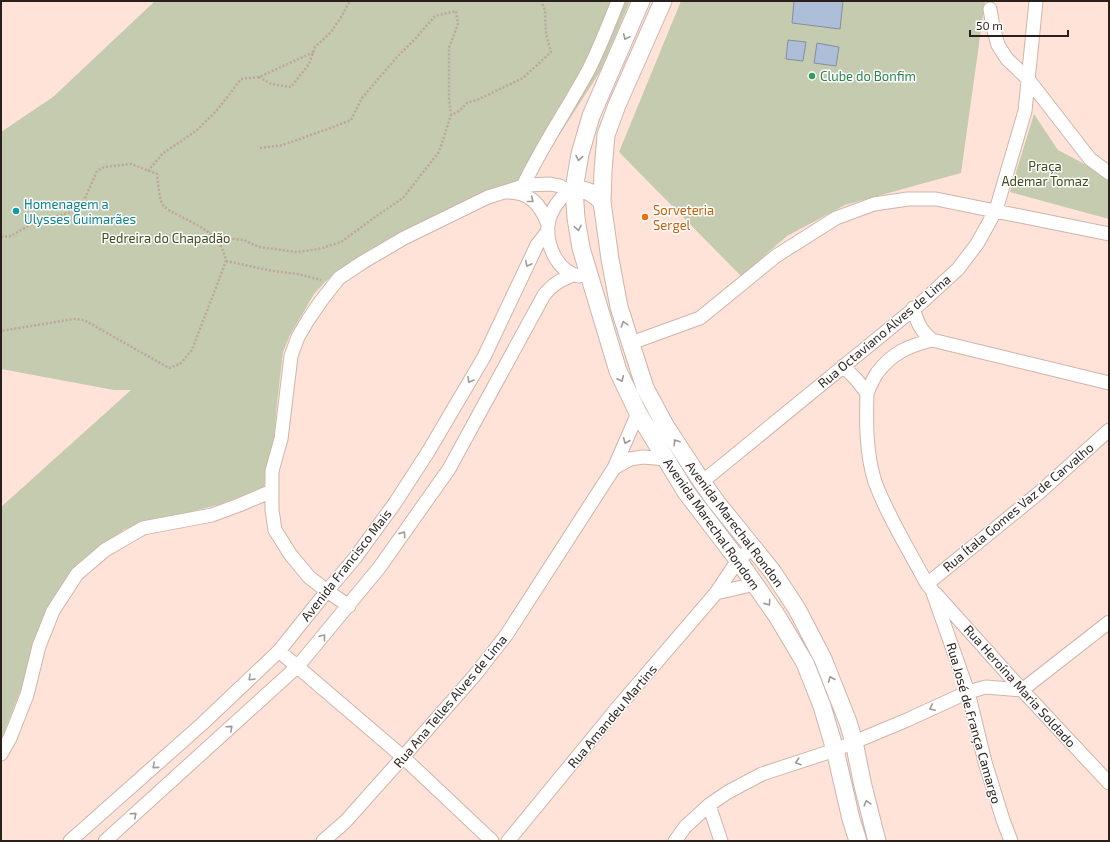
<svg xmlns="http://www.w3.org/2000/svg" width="1110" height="842" font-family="'Exo 2',sans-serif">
<rect width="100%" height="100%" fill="#ffe3d8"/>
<!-- green -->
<path fill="#c4cbaf" d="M155,1H630L601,70L542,162L534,179L339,271L326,281L314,294L290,335L283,352L277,403L274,437L264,487L221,504L125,529L77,564L48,606L25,679L1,740V507L131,390H114L1,369V132L53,97Z
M681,1H985L961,173L845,205L787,236L741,276L619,152Z
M1034,114L1058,150L1109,177V219L1010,192Z"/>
<!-- water -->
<path fill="#adbed9" stroke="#858ea0" d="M794,1H843L840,29L792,23Z
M788,40L806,42L803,61L786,59Z
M817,43L839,47L836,66L814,63Z"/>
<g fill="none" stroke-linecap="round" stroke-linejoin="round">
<!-- minor casing -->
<g stroke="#cfb4aa" stroke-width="15">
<path id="minor" d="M990,9L993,27L998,45L1007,59L1028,79L1090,159L1109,173
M523,186C542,146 568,108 589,69C600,47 609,24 618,1
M574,189C561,194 550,211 548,225C546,246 558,272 579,276
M507,192C530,192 540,204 548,224
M913,308C918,323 919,329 932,340L1109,383
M631,343L700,318L776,256L836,218L874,204L908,199H936L1109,234
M843,366L856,379L867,393C866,422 866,454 875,482C888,517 909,550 927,584L932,590L968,692L985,762L1003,820L1011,841
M867,393C870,386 873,379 877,373C892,353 908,346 932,340
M614,468L630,459L643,457L666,459
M702,482L921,303L958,269L977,244L996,210L1025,111L1036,1
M272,491V510L275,530L290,554L309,577L327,591L349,606
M927,584L1040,492L1109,430
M716,593L755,584
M936,594L1022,690L1109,783
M279,651L403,757L492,841
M1,754L10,738L27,695L39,646L53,611L77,574L105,550L143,528L212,515L239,505L272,491V471L281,439L291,356L298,337L308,320L321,301L339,278L363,262L404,238L488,197L527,185L550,184L560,186L568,191
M709,805L721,841
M70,841L202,724L279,651L327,591L355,558L395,503L428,452L484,357L537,245L548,231
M105,841L298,666L379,568L449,469L544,295C554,283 559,281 573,275
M323,841L345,822L403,757L475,675L507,634L614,468L638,413
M508,841L619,706L716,593L738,560L753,547
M675,841L685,827L709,805L728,792L762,774L835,750L907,720L968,692L986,687L1022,690L1109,622"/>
</g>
<!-- major casing -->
<g stroke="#cfb4aa" stroke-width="19">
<path id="major" d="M641,1L591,116L580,154L574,189L576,218L581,248L618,371L638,413L686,492L738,560L777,616L805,663L822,706L835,750L851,819L858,841
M663,1L617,105L606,135L603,171L602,202L610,259L619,307L645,388L666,427L702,482L717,503L772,571L797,609L823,659L848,722L854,742L863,786L877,841
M574,189C588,190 592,192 602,202"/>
</g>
<!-- path -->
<path stroke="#bda69d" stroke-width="2.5" stroke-dasharray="2 2" stroke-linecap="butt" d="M259,77L271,84L291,87L309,64L315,47L331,32L340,19L350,1
M260,148L283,145L333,127L351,120L362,98L397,57L415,39L435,16L456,11L458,24L449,48V98L451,115
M148,171L163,153L180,142L197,130L218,109L241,79L259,77L314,52
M213,235L225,238L244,240L259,247L297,252L319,249L341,242L375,217L403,198L439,152L451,115L459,111L467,103L479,99L523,78L551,52L546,34L545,10L541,1
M1,237L11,236L33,223L78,210L82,205L97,171L104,167L131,164L157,174C158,181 159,200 163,205C166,209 172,212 176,214C198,226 221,233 226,261L192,350L180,364L169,368L84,320L74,319L1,331
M226,261L273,271L298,274L321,280"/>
<!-- minor -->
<use href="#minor" stroke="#fff" stroke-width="13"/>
<!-- major -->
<use href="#major" stroke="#fff" stroke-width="17"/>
</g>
<!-- one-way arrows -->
<defs><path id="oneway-chevron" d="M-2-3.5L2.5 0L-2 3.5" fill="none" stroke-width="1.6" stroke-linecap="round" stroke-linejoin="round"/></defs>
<g stroke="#9f9a98">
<use href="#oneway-chevron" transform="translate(626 37) rotate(114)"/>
<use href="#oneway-chevron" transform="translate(579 158) rotate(101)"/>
<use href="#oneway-chevron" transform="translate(531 200) rotate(39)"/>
<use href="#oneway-chevron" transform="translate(578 228) rotate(80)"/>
<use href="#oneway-chevron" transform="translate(528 264) rotate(116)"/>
<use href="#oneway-chevron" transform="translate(624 324) rotate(-108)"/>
<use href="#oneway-chevron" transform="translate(621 379) rotate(65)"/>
<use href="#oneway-chevron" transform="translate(470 380) rotate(120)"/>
<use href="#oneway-chevron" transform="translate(626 441) rotate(113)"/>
<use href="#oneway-chevron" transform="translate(676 442) rotate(-123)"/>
<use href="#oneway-chevron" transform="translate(403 534) rotate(-55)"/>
<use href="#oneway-chevron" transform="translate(768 603) rotate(55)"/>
<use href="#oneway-chevron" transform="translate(323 637) rotate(-50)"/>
<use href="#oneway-chevron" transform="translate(251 678) rotate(136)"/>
<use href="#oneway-chevron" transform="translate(831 679) rotate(-113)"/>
<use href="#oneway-chevron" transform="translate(932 708) rotate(155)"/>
<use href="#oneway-chevron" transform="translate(230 728) rotate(-42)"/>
<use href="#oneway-chevron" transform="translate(798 762) rotate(162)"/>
<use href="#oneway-chevron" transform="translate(155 766) rotate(139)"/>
<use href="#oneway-chevron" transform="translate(867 803) rotate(-105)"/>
<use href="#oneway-chevron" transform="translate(134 815) rotate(-42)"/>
</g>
<!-- markers -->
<circle fill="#2e9e5b" stroke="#fff" stroke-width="1.5" cx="812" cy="76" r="4"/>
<circle fill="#0f9aa8" stroke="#fff" stroke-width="1.5" cx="16" cy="211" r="4"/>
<circle fill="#e8710a" stroke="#fff" stroke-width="1.5" cx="645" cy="217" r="4"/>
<g text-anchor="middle" stroke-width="3" stroke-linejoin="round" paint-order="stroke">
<!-- leisure labels -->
<g font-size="13" fill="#27864d" stroke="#fff" text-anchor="start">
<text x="820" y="81">Clube do Bonfim</text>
</g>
<!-- park labels -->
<g font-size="13" fill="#414b1a" stroke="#fff">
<text x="1045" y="171">Praça<tspan x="1045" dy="15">Ademar Tomaz</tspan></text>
<text x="166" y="243">Pedreira do Chapadão</text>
</g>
<!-- culture labels -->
<g font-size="13" fill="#0d838f" stroke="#fff" text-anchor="start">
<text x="24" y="209">Homenagem a<tspan x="24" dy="15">Ulysses Guimarães</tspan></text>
</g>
<!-- food labels -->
<g font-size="13" fill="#c56008" stroke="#fff" text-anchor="start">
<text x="653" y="215">Sorveteria<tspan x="653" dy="15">Sergel</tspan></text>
</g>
<!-- street labels -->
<g font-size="13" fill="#291f1b" stroke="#fff">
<text transform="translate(884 331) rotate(-40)" y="5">Rua Octaviano Alves de Lima</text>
<text transform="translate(1018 507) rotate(-40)" y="5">Rua Ítala Gomes Vaz de Carvalho</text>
<text transform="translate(712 524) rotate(55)" y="5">Avenida Marechal Rondom</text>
<text transform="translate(735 524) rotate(53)" y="5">Avenida Marechal Rondon</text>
<text transform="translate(346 565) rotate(-52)" y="5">Avenida Francisco Mais</text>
<text transform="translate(1020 686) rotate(48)" y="5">Rua Heroína Maria Soldado</text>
<text transform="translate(450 701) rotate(-50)" y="5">Rua Ana Telles Alves de Lima</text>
<text transform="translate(612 716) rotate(-50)" y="5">Rua Amandeu Martins</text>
<text transform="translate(974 723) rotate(74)" y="5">Rua José de França Camargo</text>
</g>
</g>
<!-- border -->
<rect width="1110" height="842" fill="none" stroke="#291f1b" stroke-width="4"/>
<!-- scale -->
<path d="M970 30v6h98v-6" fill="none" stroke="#291f1b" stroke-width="2"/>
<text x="976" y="30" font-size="12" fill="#291f1b" stroke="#ffffff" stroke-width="3" paint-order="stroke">50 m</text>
</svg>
